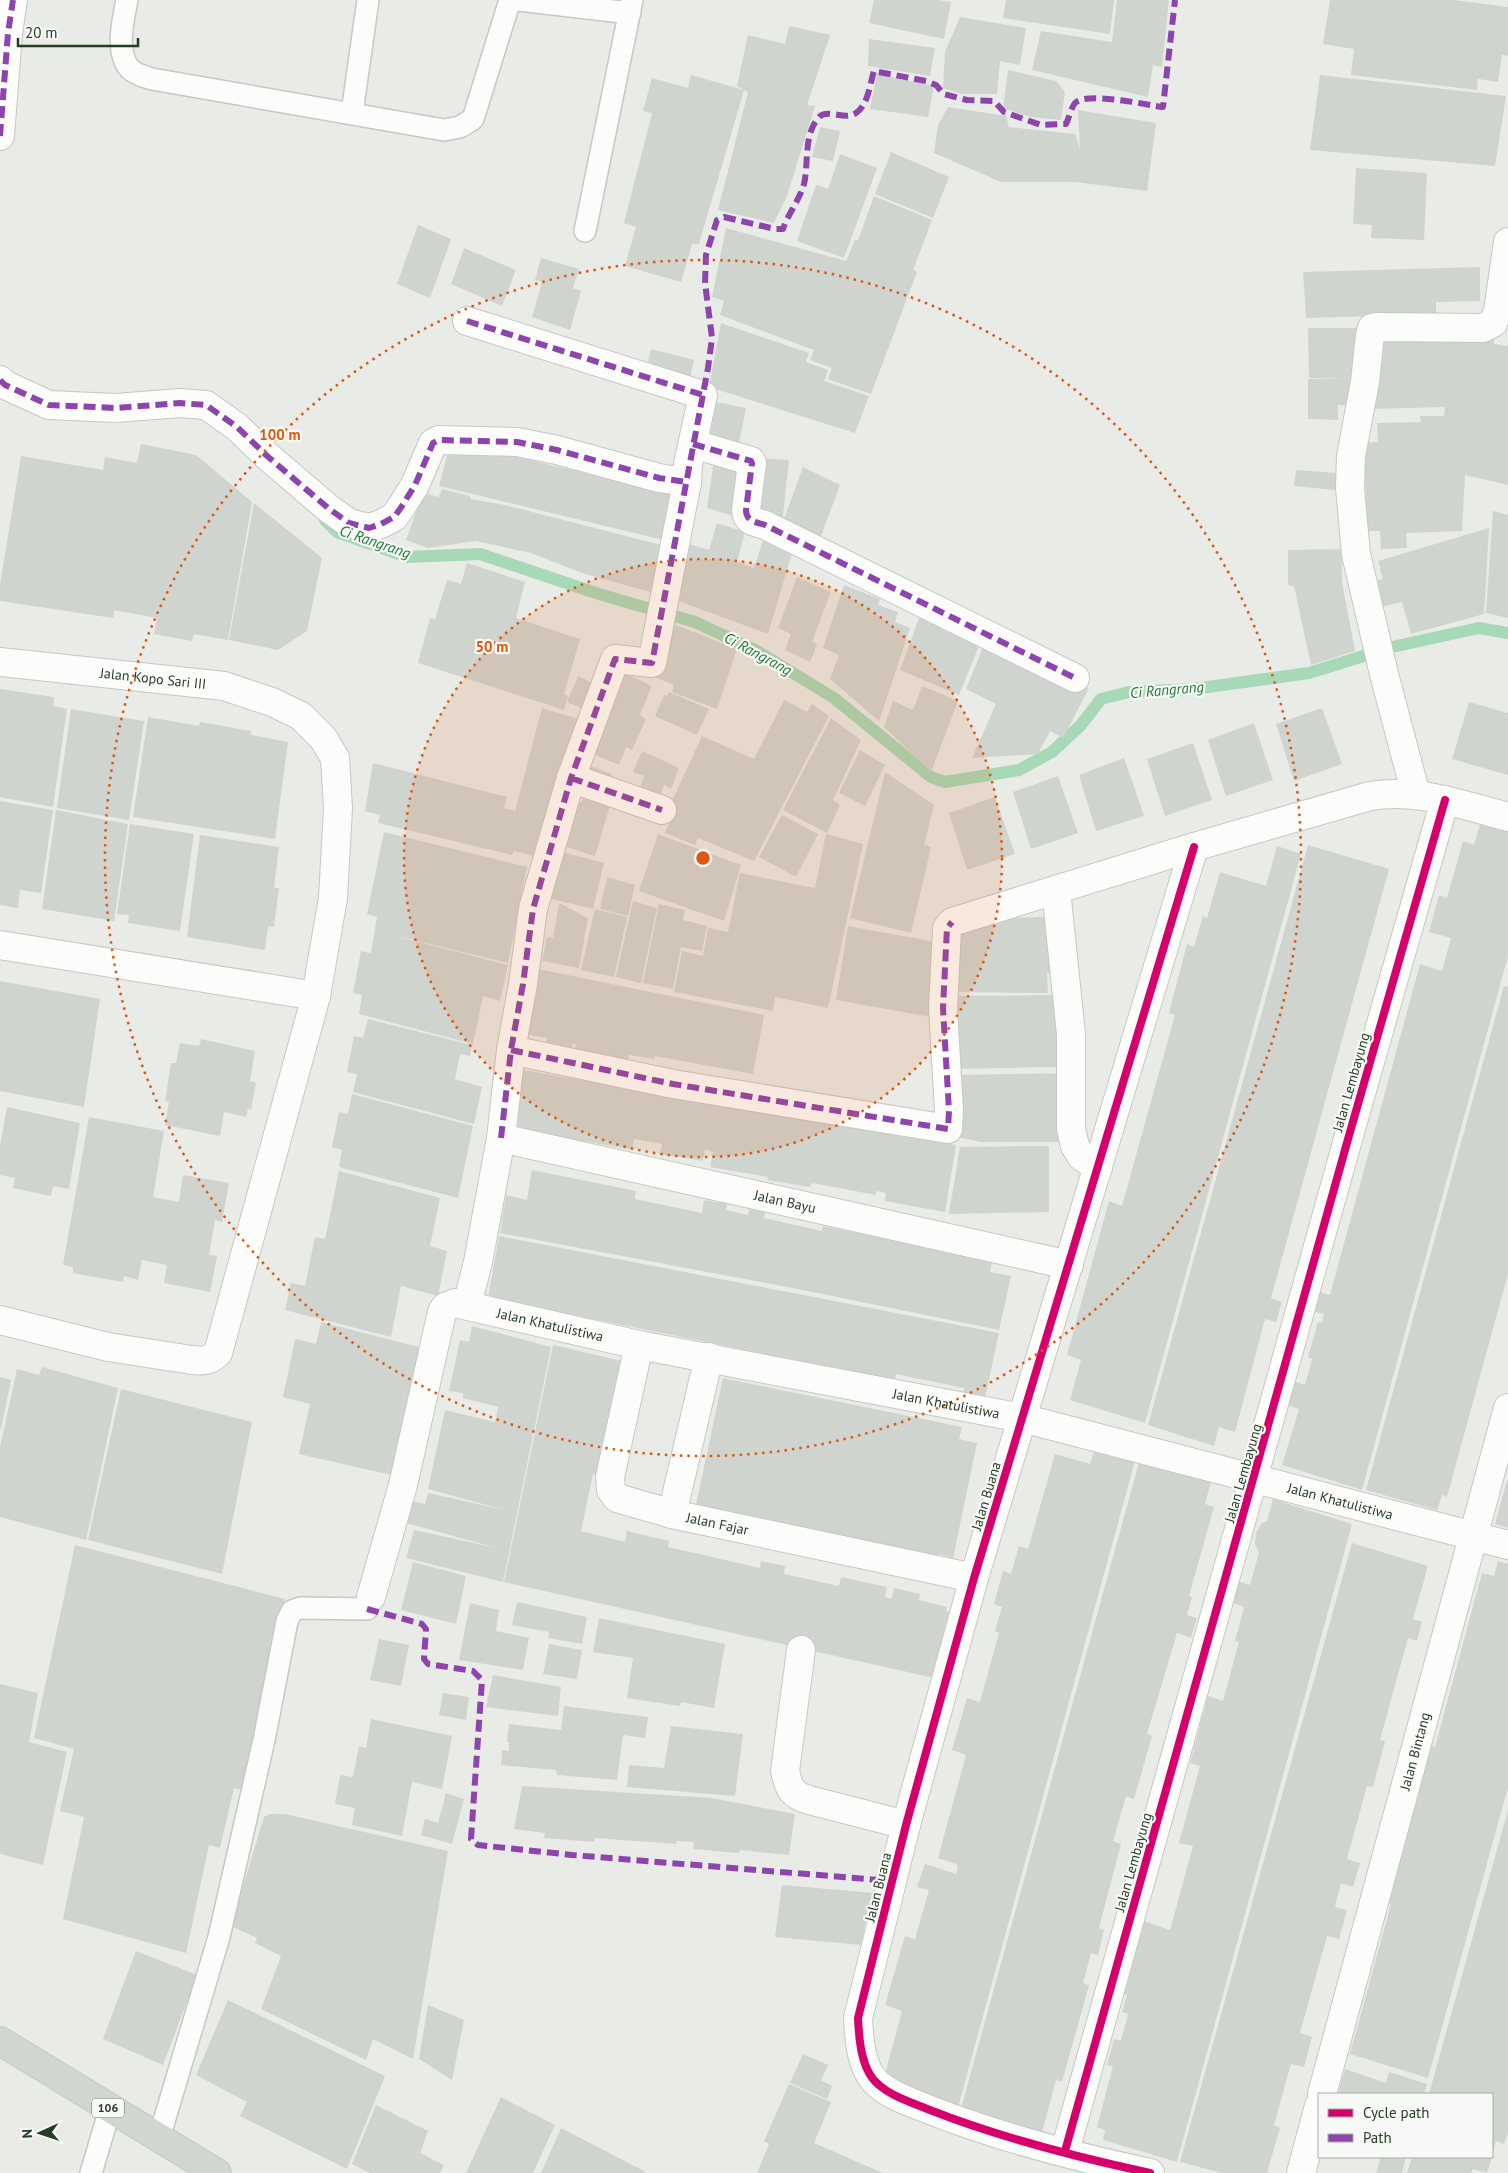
<svg xmlns="http://www.w3.org/2000/svg" width="1508" height="2173" font-family="'PT Sans',sans-serif">
<rect width="100%" height="100%" fill="#e8ebe6"/>
<g fill="none" stroke-linecap="round" stroke-linejoin="round">
<!-- stream -->
<path stroke="#a8d9b6" stroke-width="12" d="M325,520L337,532L407,557L480,554L599,594L695,622L757,651L834,698L931,777L945,782L1019,770L1052,752L1081,725L1101,699L1129,692L1193,689L1309,673L1392,647L1479,628L1508,633"/>
</g>
<!-- building -->
<path fill="#d0d4cf" d="M874,0H938L951,2L944,39L869,23Z
M1006,0H1114L1110,34L1003,18Z
M1117,0H1169L1162,67L1153,65L1148,97L1032,70L1041,31L1112,42Z
M1330,0H1454L1508,7V56L1502,55L1498,82L1478,79L1477,90L1351,75L1354,49L1323,44Z
M960,17L1026,28L1020,65L1000,61L997,94H962L943,88L945,52Z
M789,26L830,35L807,105L815,106L787,196L774,223L718,210L748,92L737,86L748,35L785,44Z
M869,39L935,48L930,76L868,66Z
M1008,70L1056,81L1065,92L1061,120L1030,117L1003,108Z
M877,74L934,86L928,117L870,109Z
M691,75L744,90L699,244H692L681,282L625,266L636,227L624,223L652,113L643,111L652,78L688,88Z
M1320,75L1506,96L1495,166L1310,150Z
M948,107L1006,116L1009,127L1075,134L1080,148L1078,110L1156,123L1147,191L1075,182H1001L934,153L938,125Z
M820,127L840,131L833,161L812,157Z
M891,152L949,177L933,218L875,194Z
M840,154L877,168L844,258L797,241L816,185L828,189Z
M1356,168L1427,173L1424,240L1371,238L1372,225L1353,224Z
M874,196L932,220L913,270L917,272L871,394L828,379L832,368L810,360L814,350L720,315L724,301L712,297L726,228L846,261L855,240H858Z
M418,225L451,239L430,298L397,284Z
M464,248L516,270L502,306L451,284Z
M541,258L579,269L573,288L581,291L570,330L532,317L542,282L535,280Z
M1480,267V301L1436,302V314L1306,318L1303,272Z
M721,323L809,353L806,362L828,370L824,381L869,396L855,433L709,387Z
M1308,328H1364L1357,405H1338V420L1308,419V379H1348L1309,378Z
M1493,329L1494,344L1508,346V485L1465,475L1462,531L1406,533L1407,548L1381,549L1380,531H1358V507H1366L1364,443L1378,442L1377,423L1421,422L1420,416H1444L1445,407L1371,409L1375,331Z
M651,349L694,360L689,381L646,370Z
M716,402L746,408L738,448L709,442Z
M141,444L196,455L252,502L228,640L194,634L192,641L154,634L157,618L114,610L113,618L0,601V585L21,456L103,470L105,457L137,463Z
M499,453L682,496L672,542L439,486L447,456Z
M756,458L789,460L782,525L749,516Z
M714,460L750,461L743,519L707,508Z
M803,467L840,485L817,547L780,530Z
M1296,470L1336,473L1335,490L1294,486Z
M442,489L470,496V499L505,505L665,546L654,593L585,574L531,553L476,541L428,548L406,540L423,493L439,497Z
M254,503L322,558L307,631L278,650L229,640Z
M1493,511L1508,515V618L1486,613Z
M717,523L745,532L737,562L754,568L763,540L793,550L768,634L668,597L683,542L709,550Z
M1489,528L1484,614L1411,634L1402,602L1380,607L1373,582L1383,579L1378,561Z
M1342,549V582L1355,651L1311,665L1294,586L1288,585V550Z
M467,563L525,582L516,618L580,639L564,694L568,696L564,710L418,663L430,618L435,619L447,580L461,584Z
M797,577L831,592L812,642L817,644L810,662L785,650L791,634L778,628Z
M844,585L880,599L878,605L898,612L895,622L910,628L879,721L830,679L839,655L823,648Z
M922,610L944,620L941,629L979,646L959,695L900,670Z
M673,624L737,649L717,709L672,692L674,685L655,677Z
M983,647L1018,651L1089,688L1063,738L1050,731L1038,754L972,758L996,704L966,689Z
M616,669L652,686L640,715L646,719L632,750L626,747L619,765L583,750Z
M578,676L600,687L589,712L567,702Z
M922,686L958,701L931,772L884,727L893,701L913,710Z
M0,689L54,697L53,706L67,709L53,807L0,797Z
M669,692L709,709L697,735L655,716L664,695L667,696Z
M784,700L807,712L812,704L829,716L754,861L698,838L695,845L665,833L672,816L666,814L702,736L754,759Z
M1469,702L1508,713V775L1452,759Z
M542,708L579,719L543,858L514,851L512,855L378,823L380,815L365,811L373,763L507,797L504,808L515,811Z
M1322,708L1342,764L1294,781L1276,724Z
M71,709L144,721L129,820L57,808Z
M148,717L199,726L200,722L251,731V735L288,742L275,839L133,817Z
M831,718L861,740L833,800L840,805L827,833L783,810Z
M1254,723L1273,780L1226,796L1208,740Z
M1193,743L1212,800L1165,816L1147,759Z
M860,750L885,765L865,806L839,793Z
M642,751L679,768L671,789L664,785L659,799L639,790L644,776L633,772Z
M1124,758L1144,816L1096,831L1079,775Z
M584,764L612,774L608,789L579,778Z
M885,772L934,805L924,845L931,847L911,933L850,918Z
M1058,776L1078,833L1031,849L1013,792Z
M587,785L613,795L595,856L557,844L569,799L581,803Z
M995,797L1015,854L967,870L949,813Z
M0,801L53,810L41,893L20,890L18,908L0,905Z
M56,810L128,824L114,921L42,909Z
M782,815L818,834L796,877L759,857Z
M1481,821L1508,830V956L1362,1490L1282,1465L1299,1409L1286,1405L1293,1381L1305,1385L1312,1359L1308,1357L1318,1322L1322,1323L1324,1314L1312,1311L1317,1291L1330,1295L1420,964L1442,971L1451,938L1429,932L1439,895L1447,898L1463,841L1474,845Z
M130,824L194,834L180,931L128,923L129,915L117,914Z
M384,832L527,867L508,963L380,932L508,965L500,1001L483,996L473,1044L359,1014L362,995L353,993L361,951L371,953L377,917L367,914Z
M658,834L741,865L724,921L639,891Z
M826,834L863,844L828,1008L775,997L773,1011L674,992L682,951L703,956L708,928L728,932L740,873L815,888Z
M200,835L279,847L274,888H279L274,927L268,926L265,950L187,937Z
M1308,845L1389,869L1271,1298L1282,1302L1276,1322L1265,1319L1235,1432L1219,1427L1214,1446L1148,1425Z
M1277,846L1301,854L1145,1423L1070,1400L1081,1360L1067,1355L1109,1201L1122,1206L1175,1015L1169,1013L1187,944L1194,947L1203,916L1207,918L1220,872L1266,886Z
M555,850L604,863L593,909L540,896Z
M607,877L635,885L628,916L600,909Z
M633,901L657,908L641,983L616,977Z
M559,903L588,918L579,968L542,961L547,937L553,938Z
M659,904L685,910L683,920L707,926L702,951L681,947L673,989L643,983Z
M595,909L627,917L614,977L581,970Z
M1046,917L1047,932L1054,931L1055,973H1047L1048,993L950,992L951,926L972,919Z
M848,926L947,944L936,1018L836,1000Z
M538,969L764,1015L753,1074L655,1056L654,1059L629,1055L627,1066L573,1056L576,1045L573,1043L571,1055L544,1050L547,1038L524,1034Z
M0,981L100,999L84,1107L0,1091Z
M1504,986L1508,987V1274L1447,1497L1442,1495L1437,1510L1366,1490Z
M1056,995V1067L950,1069L959,996Z
M368,1019L472,1045L470,1056L460,1054L455,1079L482,1087L474,1124L353,1092L357,1074L347,1072L354,1036L363,1038Z
M201,1039L255,1051L250,1081L256,1083L251,1110L248,1108L246,1117L224,1112L220,1136L165,1125L169,1102L165,1101L171,1063H176L180,1043L199,1046Z
M523,1070L956,1145L945,1212L885,1201L886,1193L876,1191V1195L812,1183L810,1187L767,1180L768,1177L710,1167L713,1152L705,1149L703,1161L660,1154L662,1144L634,1139L632,1150L513,1128Z
M1068,1073L1069,1142H981L952,1136L954,1075Z
M352,1094L473,1126L458,1198L339,1167L342,1150L332,1147L339,1112L348,1114Z
M7,1107L80,1123L69,1189L53,1186L51,1196L13,1188L15,1178L0,1175V1146Z
M89,1117L164,1131L153,1197L179,1202L183,1175L229,1183L222,1222L215,1220L209,1255L217,1256L210,1292L164,1283L167,1265L142,1260L138,1280L124,1276L123,1282L73,1273V1267L63,1265Z
M1049,1146V1212L949,1214L960,1147Z
M532,1170L636,1191L635,1199L702,1213L704,1200L727,1204L726,1210L748,1215L749,1209L765,1212L764,1218L822,1231L823,1226L992,1261L990,1272L1011,1276L999,1330L798,1289L500,1233L506,1195L527,1200Z
M339,1171L440,1198L430,1246L447,1251L438,1296L401,1286L391,1337L285,1310L291,1283L305,1286L315,1237L325,1239Z
M499,1236L999,1333L985,1398L963,1394L964,1388L920,1379L896,1374L895,1380L488,1298Z
M321,1322L427,1349L400,1477L299,1454L310,1404L283,1397L295,1339L316,1344Z
M472,1326L551,1347L503,1582L406,1558L414,1530L497,1548L406,1523L411,1501L425,1504L428,1493L505,1510L428,1489L445,1410L495,1422L498,1407L463,1398V1393L449,1391L460,1340L469,1342Z
M553,1345L622,1361L604,1476L593,1474L581,1531L625,1542L627,1531L669,1541L668,1547L760,1568L761,1561L785,1566L784,1574L839,1586L841,1577L887,1587L885,1597L888,1598H892L894,1588L920,1594L919,1600L947,1607L946,1611L956,1614L939,1679L504,1582Z
M42,1367L118,1388L86,1540L0,1517V1447L17,1369L39,1375Z
M0,1377L11,1380L1,1429H0Z
M723,1378L962,1427L959,1439L977,1443L953,1558L938,1554L936,1562L694,1514Z
M121,1389L252,1422L222,1574L88,1540Z
M1096,1444L1136,1457L957,2111L892,2092L896,2078L885,2074L902,2011L885,2005L905,1936L915,1939L929,1890L917,1887L925,1864L956,1874L958,1865L938,1858L966,1755L952,1750L967,1698L980,1702L999,1633L995,1631L1002,1607L994,1604L1003,1571L1011,1574L1019,1546L1028,1549L1055,1454L1090,1464Z
M1140,1459L1211,1482L1205,1504L1214,1507L1189,1596L1192,1597L1187,1615L1197,1618L1191,1638L1177,1633L1147,1734L1152,1736L1134,1799L1126,1796L1113,1841L1121,1844L1099,1928L1104,1930L1098,1955L1091,1953L1083,1983L1089,1985L1062,2082L1056,2080L1041,2136L960,2112Z
M1507,1480H1508V1528L1495,1524Z
M1273,1499L1352,1524L1177,2162L1103,2140L1105,2130L1097,2127L1113,2066L1107,2065L1114,2039L1121,2041L1128,2014L1122,2012L1127,1995L1124,1994L1144,1921L1170,1930L1193,1846L1179,1843L1200,1766L1190,1763L1208,1696L1223,1701L1239,1642L1235,1641L1244,1607L1232,1602L1238,1581L1250,1585L1259,1553L1255,1544L1256,1533L1261,1524L1267,1521Z
M1352,1543L1428,1566L1413,1619L1422,1622L1417,1641L1408,1638L1380,1740L1385,1741L1373,1787L1367,1786L1347,1859L1360,1863L1353,1887L1341,1883L1335,1907L1347,1910L1339,1939L1327,1936L1300,2033L1312,2037L1304,2067L1291,2064L1274,2125L1280,2128L1267,2173H1222L1180,2162Z
M75,1545L285,1599L245,1791L234,1788L220,1848L209,1845L186,1953L63,1919L84,1817L60,1811L74,1749L34,1738Z
M1498,1561L1508,1564V1787L1428,2078L1350,2054L1391,1904L1385,1901L1431,1745L1435,1747L1482,1573L1494,1576Z
M413,1562L466,1576L456,1624L401,1610Z
M517,1602L587,1617L582,1644L548,1638L549,1632L512,1625Z
M470,1603L499,1610L496,1631L529,1638L523,1670L459,1660Z
M599,1618L725,1644L714,1708L681,1702L680,1706L627,1698L633,1658L593,1652Z
M379,1639L409,1645L401,1686L370,1680Z
M549,1644L582,1650L577,1679L543,1674Z
M493,1675L561,1687L558,1716L486,1707Z
M0,1684L38,1693L29,1742L67,1752L43,1865L0,1854Z
M443,1693L469,1697L466,1720L439,1715Z
M564,1706L648,1717L645,1738L623,1735L617,1780L557,1775L556,1770L501,1765L502,1750L509,1751V1743L507,1742L509,1724L561,1730Z
M371,1719L452,1736L442,1789L412,1782L402,1836L352,1825L355,1808L335,1804L340,1775L353,1777L359,1746L366,1748Z
M671,1726L743,1734L735,1796L627,1787L629,1765L664,1768Z
M522,1786L711,1798L795,1814L789,1855L740,1850L739,1853L693,1849L694,1842L677,1841L676,1844L595,1838L594,1842L544,1838L545,1833L514,1829Z
M446,1793L464,1799L452,1844L421,1835L425,1819L438,1823Z
M1508,1810V2132L1504,2144L1496,2141L1492,2155V2094H1429Z
M270,1814H285L448,1851L413,2059L373,2039L366,2060L261,2009L281,1956L255,1943L257,1938L231,1926L264,1817Z
M782,1885L875,1893L870,1920H866L861,1945L775,1937Z
M136,1951L197,1975L163,2065L103,2039Z
M228,2000L385,2076L347,2169L240,2116L247,2102L196,2075Z
M428,2005L464,2020L452,2080L419,2059Z
M803,2054L828,2065L821,2080L832,2086L827,2099L790,2083Z
M1345,2069L1386,2083L1389,2072L1427,2084L1424,2094H1338Z
M789,2084L831,2102L814,2143L883,2173H757L769,2144L764,2141Z
M501,2097L555,2125L533,2173H466Z
M376,2105L428,2131L420,2153L444,2165L440,2173H370L352,2164Z
M561,2128L644,2171V2173H541Z
M1381,2157H1406L1402,2173H1376Z
M1412,2157H1492L1487,2173L1473,2169L1471,2173H1407Z"/>
<g fill="none" stroke-linecap="round" stroke-linejoin="round">
<!-- service casing -->
<g stroke="#c5c8c3" stroke-width="24">
<path id="service" d="M127,0C123,20 115,52 130,69C135,74 145,77 152,79L444,130L460,127L473,119L510,0
M519,0L630,13
M352,113L368,0
M585,231L632,0
M159,2138L219,1937L264,1740L287,1621L292,1611L300,1608L367,1609L371,1597
M91,2173L110,2109"/>
</g>
<!-- minor casing -->
<g stroke="#c5c8c3" stroke-width="30">
<g id="minor">
<path d="M0,136L8,33L13,0"/>
<path d="M467,321L703,395L688,464L687,482L652,663L615,659L571,778L533,909L523,984L511,1050L501,1138L478,1262L467,1305"/>
<path d="M0,380L5,385L49,405L116,408L180,403L206,405L237,427L266,455L328,508L349,523L369,528L381,524L394,517L400,509L415,485L433,443L439,440L517,442L557,450L659,478L687,482"/>
<path d="M693,444L751,461L752,463L746,510C746,521 755,522 765,525L1075,678"/>
<path id="s1" d="M0,662L224,686L272,702L301,716L323,738L335,758L338,808L333,898L316,996L218,1353C210,1361 203,1361 192,1360L108,1347L0,1320"/>
<path d="M571,778L662,810"/>
<path d="M1416,795L1384,674L1356,554L1350,488L1351,456L1365,382L1370,335L1372,328L1377,327L1483,328L1493,323L1498,311L1508,242"/>
<path d="M1056,890L1071,1034V1129L1075,1146L1082,1157L1098,1168"/>
<path d="M0,945L316,996"/>
<path d="M511,1050L673,1084L948,1129L949,1111L943,1008L947,928L952,922L1194,847L1370,796C1417,788 1463,805 1508,817"/>
<path id="s2" d="M501,1138L1069,1265"/>
<path id="s3" d="M639,1345L610,1477L611,1490L617,1498L672,1514L974,1578"/>
<path d="M672,1514L709,1357"/>
<path id="s4" d="M371,1597L403,1485L442,1312L445,1307L455,1303L639,1345L1022,1418L1508,1545"/>
<path d="M801,1650L785,1771C789,1789 792,1795 809,1800L906,1825"/>
<path id="s5" d="M1322,2094L1508,1408"/>
<path d="M1065,2151L1350,1132L1445,800"/>
<path d="M1150,2173C1076,2157 1001,2138 930,2110C913,2103 893,2097 879,2085C861,2071 859,2039 858,2018L906,1825L974,1578L1194,847"/>
<path d="M1301,2173L1319,2106"/>
</g>
</g>
<!-- primary casing -->
<g stroke="#c4cac2" stroke-width="30">
<path id="primary" d="M0,2041L217,2173"/>
</g>
<!-- service -->
<use href="#service" stroke="#fcfcfb" stroke-width="21"/>
<!-- minor -->
<use href="#minor" stroke="#fcfcfb" stroke-width="28"/>
<!-- primary -->
<use href="#primary" stroke="#d0d7ce" stroke-width="28"/>
<!-- quiet -->
<path stroke="#8e44ad" stroke-width="6" stroke-dasharray="12 6" stroke-linecap="butt" d="M0,136L8,33L13,0
M467,321L703,395
M0,380L5,385L49,405L116,408L180,403L206,405L237,427L266,455L328,508L349,523L369,528L381,524L394,517L400,509L415,485L433,443L439,440L517,442L557,450L659,478L687,482
M693,444L751,461L752,463L746,510C746,521 755,522 765,525L1075,678
M571,778L662,810
M511,1050L673,1084L948,1129L949,1111L943,1008L947,928L952,922
M501,1138L511,1050L523,984L533,909L571,778L615,659L652,663L708,368L712,338L705,283L706,255L717,220L724,217L775,229H783C788,214 800,199 804,184C809,163 803,135 819,117C828,108 845,121 856,113C868,105 870,84 874,71L926,81L936,85L944,94L967,100L994,101L1004,112L1018,117L1041,125L1066,124C1069,118 1071,108 1075,103C1087,91 1146,105 1163,107L1175,0
M367,1609L422,1624L426,1629L424,1659L428,1664L473,1671L482,1680L471,1839L478,1845L572,1855L892,1881"/>
<!-- cycleway casing -->
<g stroke="#f6f9f5" stroke-width="11">
<path id="cycleway" d="M1065,2151L1350,1132L1445,800
M1150,2173C1076,2157 1001,2138 930,2110C913,2103 893,2097 879,2085C861,2071 859,2039 858,2018L906,1825L974,1578L1194,847"/>
</g>
<!-- cycleway -->
<use href="#cycleway" stroke="#d6006c" stroke-width="8"/>
</g>
<!-- distance rings -->
<circle cx="703" cy="858" r="299" fill="#de580d" fill-opacity=".12"/>
<g fill="none" stroke="#de580d" stroke-width="2.5" stroke-dasharray="2.5 5">
<circle cx="703" cy="858" r="299"/>
<circle cx="703" cy="858" r="598"/>
</g>
<g text-anchor="middle" stroke-width="4.5" stroke-linejoin="round" paint-order="stroke">
<!-- shield labels -->
<rect fill="#f6f9f5" stroke="#657663" stroke-width="1" x="92" y="2098.5" width="32" height="19" rx="4"/>
<g font-size="12" font-weight="bold" fill="#273e24">
<text x="108" y="2112">106</text>
</g>
<!-- street labels -->
<g font-size="14" fill="#273e24" stroke="#f6f9f5">
<text dy="5" stroke="none"><textPath href="#s1" startOffset="154">Jalan Kopo Sari III</textPath></text>
<text transform="translate(1351 1082) rotate(-74)" y="5">Jalan Lembayung</text>
<text dy="5" stroke="none"><textPath href="#s2" startOffset="291">Jalan Bayu</textPath></text>
<text dy="5" stroke="none"><textPath href="#s4" startOffset="408">Jalan Khatulistiwa</textPath></text>
<text dy="5" stroke="none"><textPath href="#s4" startOffset="812">Jalan Khatulistiwa</textPath></text>
<text transform="translate(1243 1473) rotate(-74)" y="5">Jalan Lembayung</text>
<text transform="translate(986 1496) rotate(-73)" y="5">Jalan Buana</text>
<text dy="5" stroke="none"><textPath href="#s4" startOffset="1218">Jalan Khatulistiwa</textPath></text>
<text dy="5" stroke="none"><textPath href="#s3" startOffset="262">Jalan Fajar</textPath></text>
<text dy="5" stroke="none"><textPath href="#s5" startOffset="355">Jalan Bintang</textPath></text>
<text transform="translate(1133 1862) rotate(-74)" y="5">Jalan Lembayung</text>
<text transform="translate(878 1887) rotate(-76)" y="5">Jalan Buana</text>
</g>
<!-- water labels -->
<g font-size="15" font-style="italic" fill="#1e7a3b" stroke="#f6f9f5">
<text transform="translate(375 542) rotate(19)" y="5">Ci Rangrang</text>
<text transform="translate(758 654) rotate(28)" y="5">Ci Rangrang</text>
<text transform="translate(1167 690) rotate(-5)" y="5">Ci Rangrang</text>
</g>
</g>
<circle cx="703" cy="858" r="8" fill="#de580d" stroke="#f6f9f5" stroke-width="2.5"/>
<g font-size="15" text-anchor="middle" font-weight="bold" fill="#de580d" stroke="#f6f9f5" stroke-width="4.5" stroke-linejoin="round" paint-order="stroke">
<text x="280" y="440">100 m</text>
<text x="492" y="652">50 m</text>
</g>
<!-- legend -->
<rect x="1318" y="2093" width="175" height="65" fill="#f6f9f5" stroke="#a3aea1"/>
<rect x="1328" y="2109" width="25" height="8" fill="#d6006c" stroke="#a3aea1"/>
<text x="1363" y="2118" font-size="15" fill="#273e24">Cycle path</text>
<rect x="1328" y="2134" width="25" height="8" fill="#8e44ad" stroke="#a3aea1"/>
<text x="1363" y="2143" font-size="15" fill="#273e24">Path</text>
<!-- north arrow -->
<g transform="translate(40 2133) rotate(267)" stroke="#f6f9f5" stroke-width="4" paint-order="stroke">
<path d="M0-4L9 19L0 12L-9 19Z" fill="#273e24"/>
<text y="-8" font-size="14" font-weight="bold" text-anchor="middle" fill="#273e24">N</text>
</g>
<!-- scale -->
<path d="M18 38v8h120v-8" fill="none" stroke="#273e24" stroke-width="2.5"/>
<text x="25" y="38" font-size="15" fill="#273e24" stroke="#f6f9f5" stroke-width="4" paint-order="stroke">20 m</text>
</svg>
